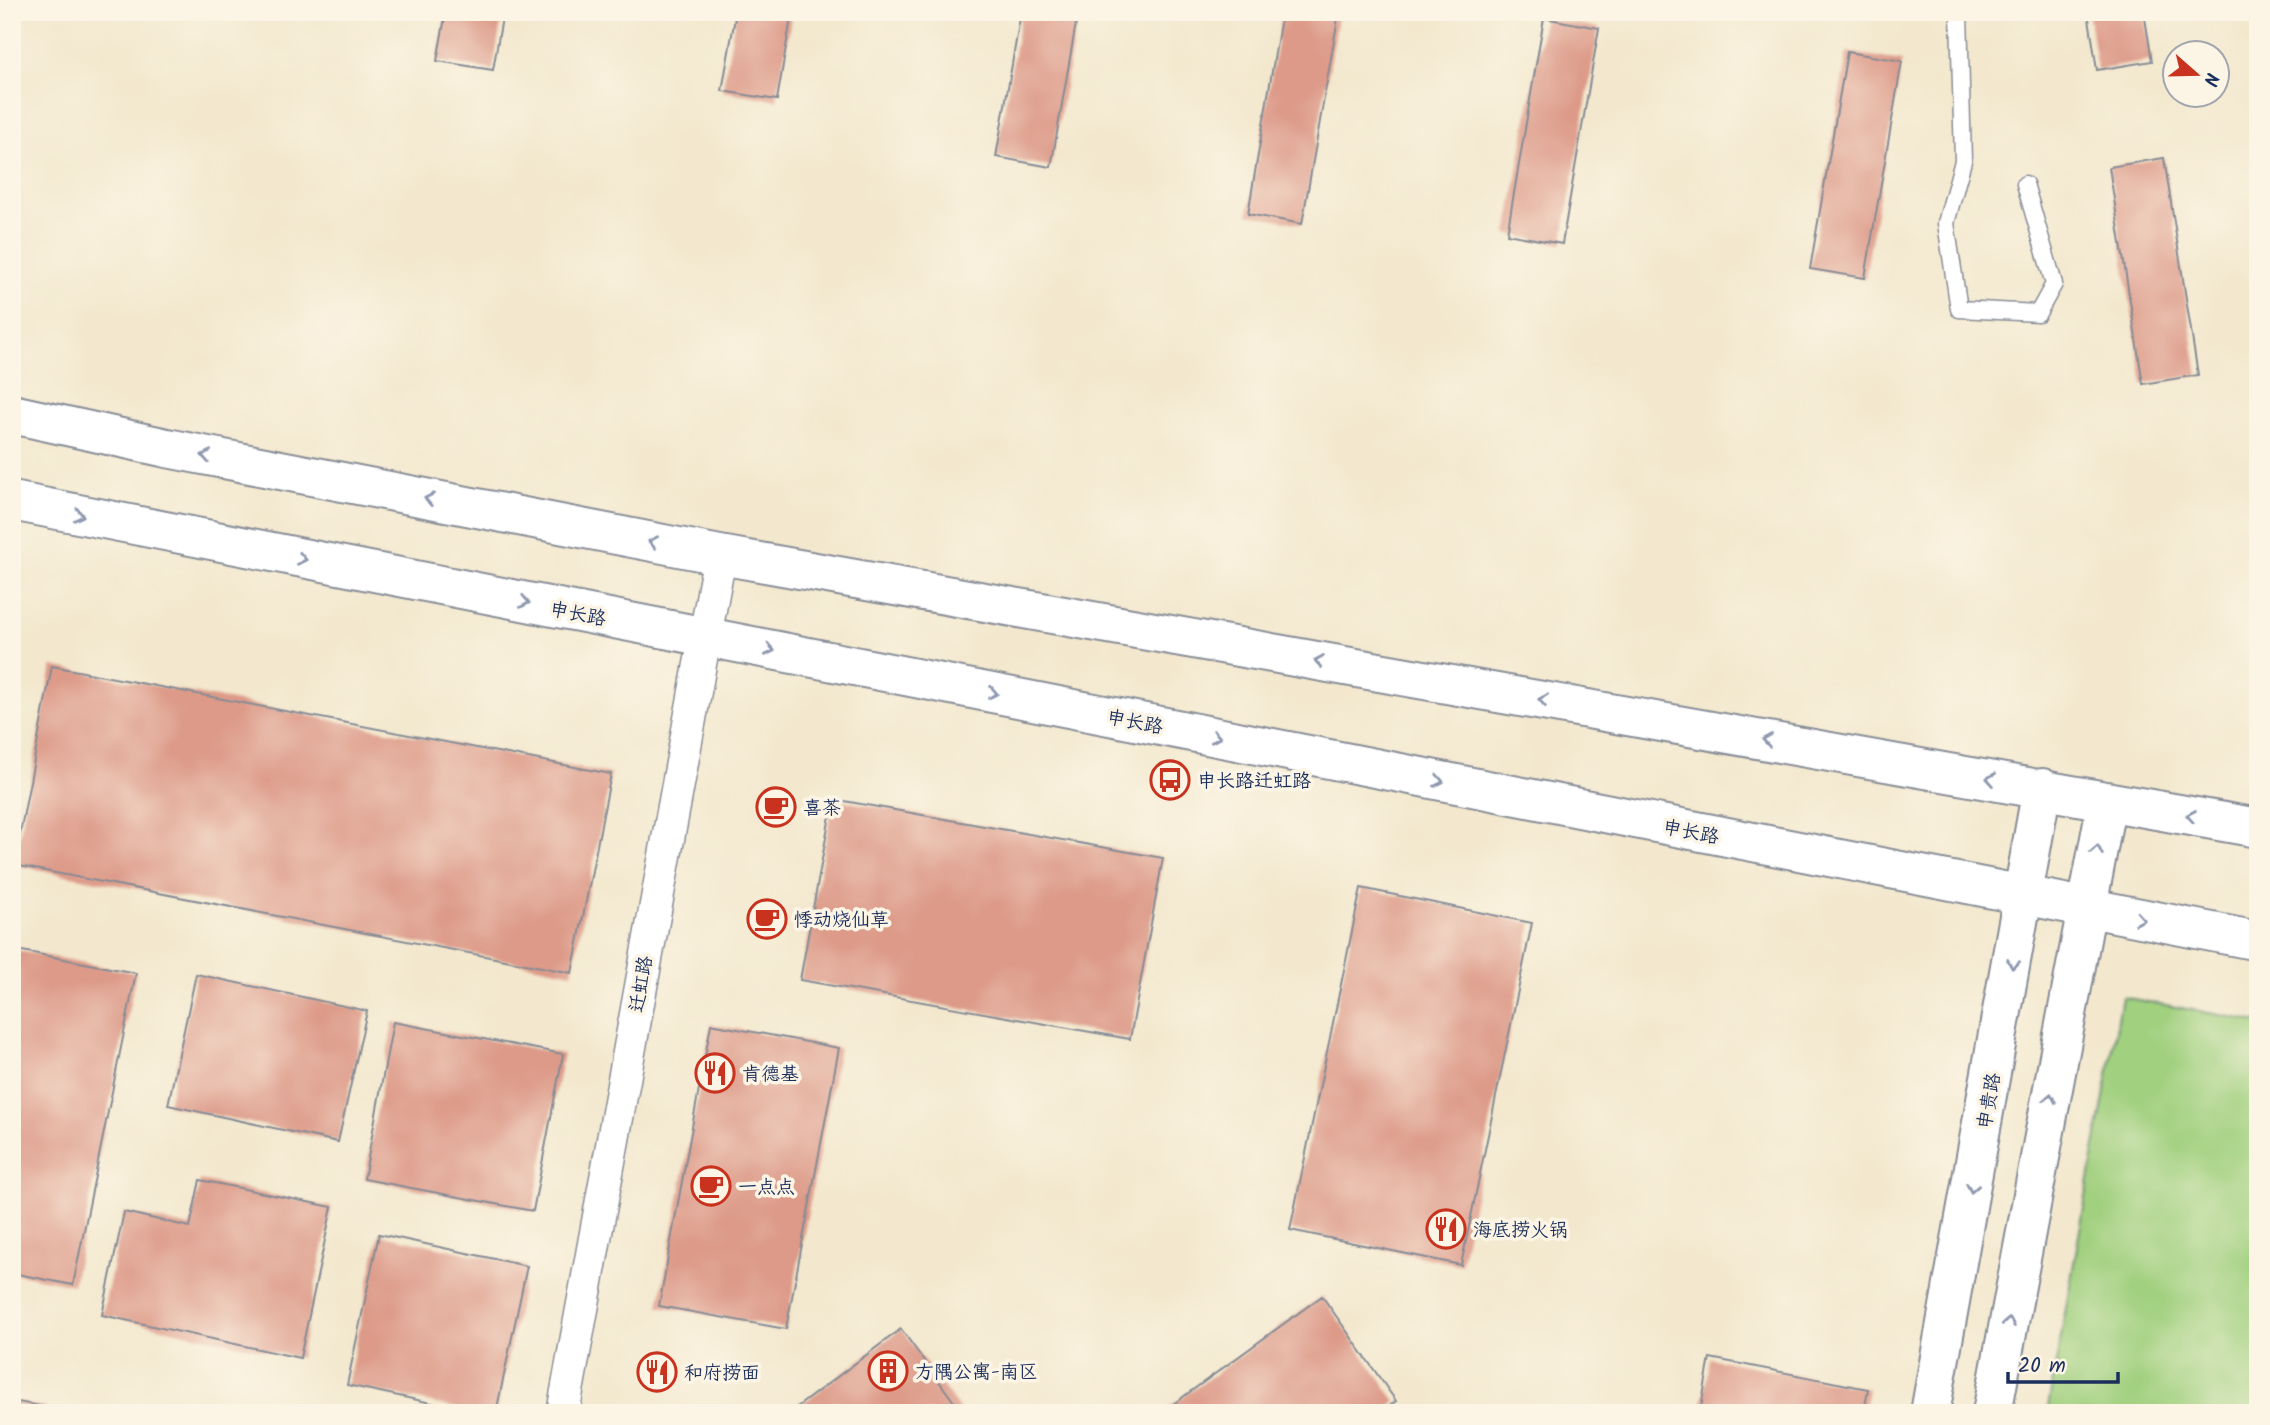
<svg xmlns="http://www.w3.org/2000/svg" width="2270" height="1425" font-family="Kalam,'LXGW WenKai TC',sans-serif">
<rect width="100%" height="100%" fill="#fcf5e5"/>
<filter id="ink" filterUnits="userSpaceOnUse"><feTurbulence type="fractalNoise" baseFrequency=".0143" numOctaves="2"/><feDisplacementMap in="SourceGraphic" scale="14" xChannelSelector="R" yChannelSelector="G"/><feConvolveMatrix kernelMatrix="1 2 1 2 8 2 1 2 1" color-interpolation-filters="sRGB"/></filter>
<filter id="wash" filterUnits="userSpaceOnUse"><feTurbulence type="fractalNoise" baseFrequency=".00686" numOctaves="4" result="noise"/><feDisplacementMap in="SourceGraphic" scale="28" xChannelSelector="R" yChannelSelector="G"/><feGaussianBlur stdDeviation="1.57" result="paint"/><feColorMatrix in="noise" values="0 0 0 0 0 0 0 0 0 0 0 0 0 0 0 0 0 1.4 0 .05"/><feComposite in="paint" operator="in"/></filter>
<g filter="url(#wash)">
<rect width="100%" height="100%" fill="#f3e8ce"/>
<!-- green -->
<path fill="#a1d07f" stroke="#5e806e" stroke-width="2" d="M2122,997L2258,1022V1413H2047Z"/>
<g id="blocks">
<!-- building -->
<path fill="#dd9a88" d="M446,12H503L493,70L437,61Z
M736,12H792L777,100L722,91Z
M1021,12H1078L1051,167L996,157Z
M1282,12H1339L1302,224L1248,214Z
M2088,12H2144L2152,61L2097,70Z
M1544,18L1599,28L1562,244L1507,234Z
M1847,52L1902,61L1865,278L1810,269Z
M2164,158L2198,375L2143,384L2109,167Z
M52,666L611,774L572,973L14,865Z
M833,799L1163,858L1130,1039L800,980Z
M1361,888L1532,923L1461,1265L1290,1230Z
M12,949L136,973L73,1285L12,1273Z
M196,974L367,1011L338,1142L168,1105Z
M393,1022L563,1054L533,1211L364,1179Z
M711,1024L839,1048L786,1329L659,1306Z
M200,1180L332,1207L300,1358L102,1315L124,1212L190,1227Z
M379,1234L527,1266L496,1413H478L347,1385Z
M1322,1296L1396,1401L1380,1413H1161Z
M901,1329L962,1413H789Z
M1710,1358L1868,1389L1864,1413H1700Z
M12,1401L46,1407L45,1413H12Z"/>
</g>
</g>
<g filter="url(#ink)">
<use href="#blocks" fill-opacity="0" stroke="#878c96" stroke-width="2"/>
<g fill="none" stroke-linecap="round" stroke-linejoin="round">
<!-- lane casing -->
<g stroke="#878c96" stroke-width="19">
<path id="lane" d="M1959,12L1963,161L1946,223L1959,309L2038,313L2054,284L2025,184"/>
</g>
<!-- street casing -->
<g stroke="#878c96" stroke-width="35">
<path id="street" d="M563,1413L720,555"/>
</g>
<!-- secondary casing -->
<g stroke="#878c96" stroke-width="42">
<path id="secondary" d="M12,414L167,448L720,555L2258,828
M12,501L2258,941
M1930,1413L2042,788
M1992,1413L2107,801"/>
</g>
<!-- lane -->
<use href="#lane" stroke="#fff" stroke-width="16"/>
<!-- street -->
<use href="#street" stroke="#fff" stroke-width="32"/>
<!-- secondary -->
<use href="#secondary" stroke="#fff" stroke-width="38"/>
</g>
<!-- one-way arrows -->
<defs><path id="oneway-chevron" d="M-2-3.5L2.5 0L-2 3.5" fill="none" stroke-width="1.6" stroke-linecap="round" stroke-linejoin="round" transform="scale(1.75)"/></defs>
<g stroke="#8d97ae">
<use href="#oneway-chevron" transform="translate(206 456) rotate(-169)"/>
<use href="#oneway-chevron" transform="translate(429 499) rotate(-169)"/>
<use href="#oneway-chevron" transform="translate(79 515) rotate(12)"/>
<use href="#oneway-chevron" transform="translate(653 542) rotate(-169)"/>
<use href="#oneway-chevron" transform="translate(302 559) rotate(11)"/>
<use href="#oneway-chevron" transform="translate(525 602) rotate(11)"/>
<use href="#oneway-chevron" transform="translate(770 650) rotate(11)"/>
<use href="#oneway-chevron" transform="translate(1319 661) rotate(-170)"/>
<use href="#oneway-chevron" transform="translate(993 693) rotate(11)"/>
<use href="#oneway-chevron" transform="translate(1543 700) rotate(-170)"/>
<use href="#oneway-chevron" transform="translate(1216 737) rotate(11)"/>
<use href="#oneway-chevron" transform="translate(1767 740) rotate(-170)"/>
<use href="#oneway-chevron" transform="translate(1991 779) rotate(-170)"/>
<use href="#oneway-chevron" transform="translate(1439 781) rotate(11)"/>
<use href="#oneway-chevron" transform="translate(2191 816) rotate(-170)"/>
<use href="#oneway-chevron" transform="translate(2097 850) rotate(-79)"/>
<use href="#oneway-chevron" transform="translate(2140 919) rotate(10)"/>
<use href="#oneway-chevron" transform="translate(2013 964) rotate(100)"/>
<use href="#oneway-chevron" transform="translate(2050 1098) rotate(-80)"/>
<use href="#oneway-chevron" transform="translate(1972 1188) rotate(100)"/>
<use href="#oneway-chevron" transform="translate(2009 1322) rotate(-80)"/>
</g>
</g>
<!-- icons -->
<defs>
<g id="bus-ring" transform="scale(2.0125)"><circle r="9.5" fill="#fcf5e5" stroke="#c8321e" stroke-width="1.5"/><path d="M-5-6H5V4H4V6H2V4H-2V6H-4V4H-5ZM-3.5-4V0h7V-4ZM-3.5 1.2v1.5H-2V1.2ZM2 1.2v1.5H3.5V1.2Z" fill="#c8321e"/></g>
<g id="cafe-ring" transform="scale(2.0125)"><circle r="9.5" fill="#fcf5e5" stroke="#c8321e" stroke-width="1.5"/><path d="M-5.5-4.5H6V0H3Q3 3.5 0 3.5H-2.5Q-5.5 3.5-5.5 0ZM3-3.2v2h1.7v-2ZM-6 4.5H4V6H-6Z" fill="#c8321e"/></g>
<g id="restaurant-ring" transform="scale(2.0125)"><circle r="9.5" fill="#fcf5e5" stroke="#c8321e" stroke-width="1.5"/><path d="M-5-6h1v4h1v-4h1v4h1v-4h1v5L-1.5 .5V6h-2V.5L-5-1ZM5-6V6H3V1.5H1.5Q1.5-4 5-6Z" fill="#c8321e"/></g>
<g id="building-ring" transform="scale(2.0125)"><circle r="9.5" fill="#fcf5e5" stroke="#c8321e" stroke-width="1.5"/><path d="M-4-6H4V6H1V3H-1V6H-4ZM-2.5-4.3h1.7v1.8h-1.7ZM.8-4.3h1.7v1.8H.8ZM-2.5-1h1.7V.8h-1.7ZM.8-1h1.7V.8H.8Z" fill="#c8321e"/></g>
</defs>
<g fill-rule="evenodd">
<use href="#bus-ring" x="1170" y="780"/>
<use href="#cafe-ring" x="776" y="807"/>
<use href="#cafe-ring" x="767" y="919"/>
<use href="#restaurant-ring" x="715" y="1073"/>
<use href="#cafe-ring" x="711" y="1186"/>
<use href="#restaurant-ring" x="1446" y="1229"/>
<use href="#building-ring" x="888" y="1371"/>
<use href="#restaurant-ring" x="657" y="1372"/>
</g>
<g text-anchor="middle" stroke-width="7" stroke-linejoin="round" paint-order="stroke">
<!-- street labels -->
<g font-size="19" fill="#1b2f5e" stroke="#fcf5e5">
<text transform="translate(578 613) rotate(11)" y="7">申长路</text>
<text transform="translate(1135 721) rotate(11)" y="7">申长路</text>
<text transform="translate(1691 831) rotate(11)" y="7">申长路</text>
<text transform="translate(640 984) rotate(-80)" y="7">迁虹路</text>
<text transform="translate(1988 1101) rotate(-80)" y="7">申贵路</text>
</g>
<!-- poi labels -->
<g font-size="19" fill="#1b2f5e" stroke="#fcf5e5" text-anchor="start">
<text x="1197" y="787">申长路迁虹路</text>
<text x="803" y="814">喜茶</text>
<text x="794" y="926">悸动烧仙草</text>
<text x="742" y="1080">肯德基</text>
<text x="738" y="1193">一点点</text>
<text x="1473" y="1236">海底捞火锅</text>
<text x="915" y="1378">方隅公寓-南区</text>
<text x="684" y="1379">和府捞面</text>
</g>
</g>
<!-- margin -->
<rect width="2270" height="1425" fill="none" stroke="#fcf5e5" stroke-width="42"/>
<!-- north arrow -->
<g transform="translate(2196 74) rotate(110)"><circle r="33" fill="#fcf5e5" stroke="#a2a6af" stroke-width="2"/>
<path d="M0-5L12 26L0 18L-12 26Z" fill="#c8321e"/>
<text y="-10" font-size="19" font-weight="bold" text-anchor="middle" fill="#1b2f5e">N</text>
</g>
<!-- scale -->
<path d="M2008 1372v10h110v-10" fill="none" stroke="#1b2f5e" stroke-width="3.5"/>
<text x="2018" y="1372" font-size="21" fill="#1b2f5e" stroke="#fcf5e5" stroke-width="5" paint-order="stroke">20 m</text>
</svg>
